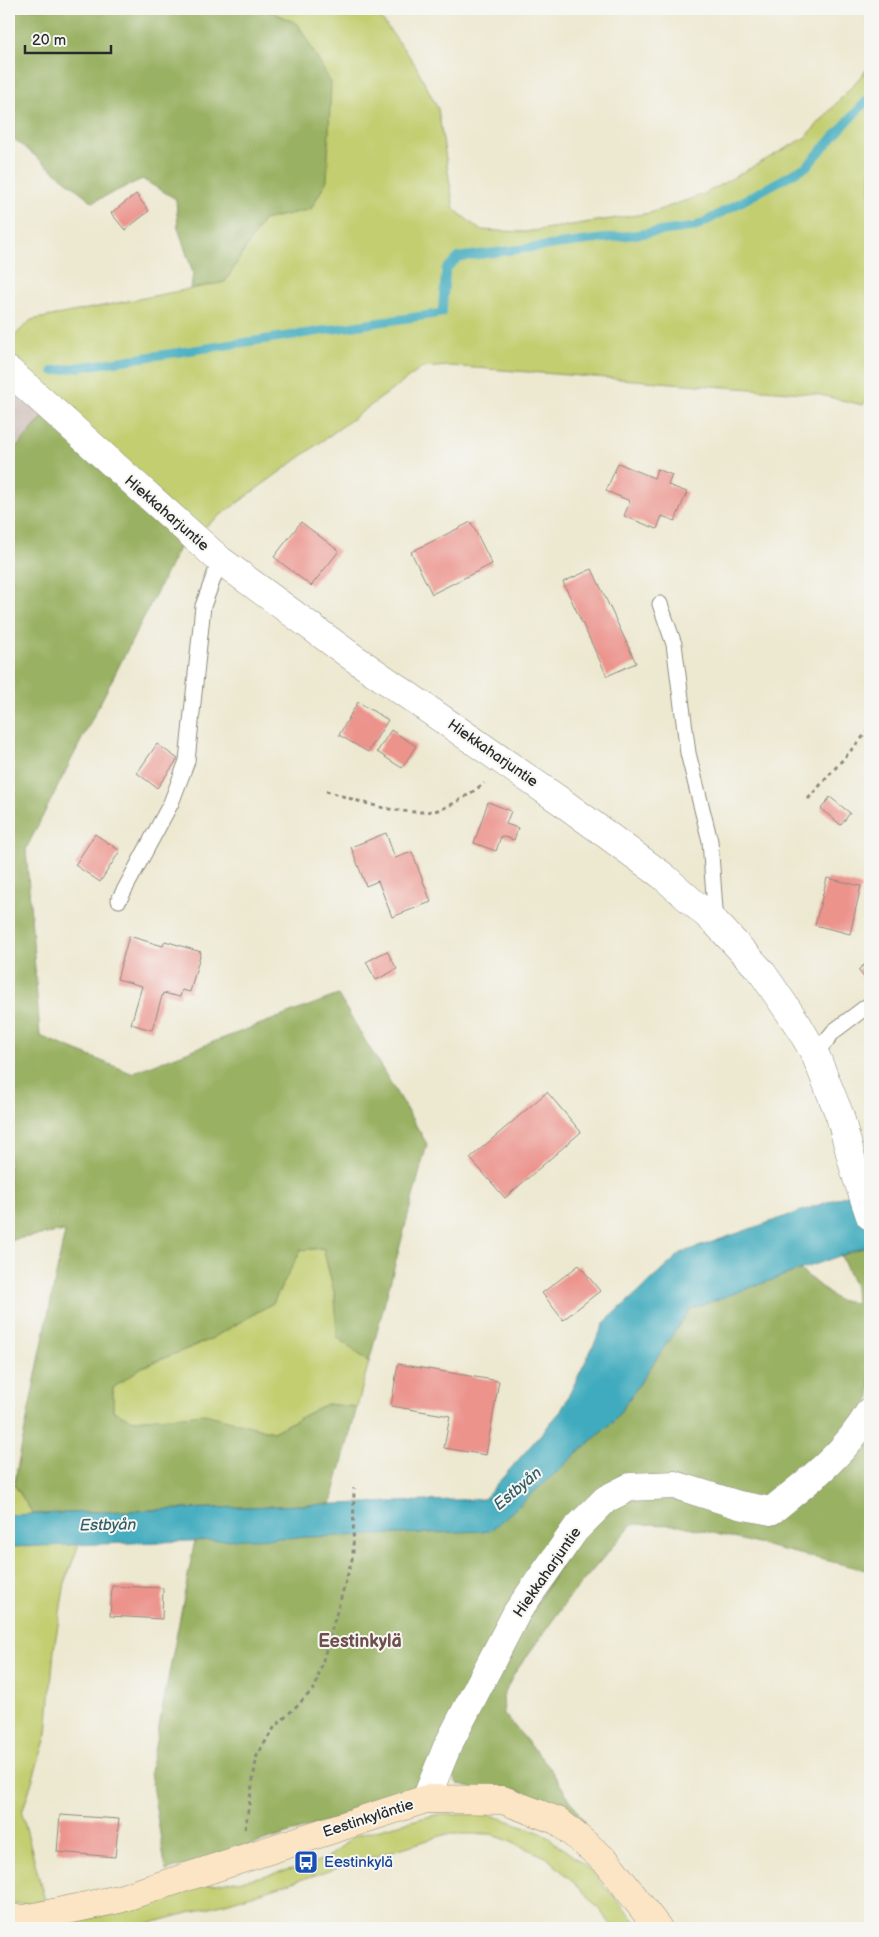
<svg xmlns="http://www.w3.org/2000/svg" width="879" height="1937" font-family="'Balsamiq Sans',sans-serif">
<rect width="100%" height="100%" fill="#f6f6f2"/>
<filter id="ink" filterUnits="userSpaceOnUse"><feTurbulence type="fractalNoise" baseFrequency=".02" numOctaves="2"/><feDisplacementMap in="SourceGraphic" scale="10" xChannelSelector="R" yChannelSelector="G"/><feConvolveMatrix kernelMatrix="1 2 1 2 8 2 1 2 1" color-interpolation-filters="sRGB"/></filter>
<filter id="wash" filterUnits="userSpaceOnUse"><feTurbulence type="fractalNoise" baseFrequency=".0096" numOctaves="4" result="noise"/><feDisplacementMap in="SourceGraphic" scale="20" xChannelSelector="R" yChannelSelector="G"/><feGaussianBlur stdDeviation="1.12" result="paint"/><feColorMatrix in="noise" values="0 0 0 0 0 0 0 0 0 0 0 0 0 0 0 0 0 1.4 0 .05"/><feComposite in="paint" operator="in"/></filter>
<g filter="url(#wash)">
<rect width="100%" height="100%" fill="#ede8d0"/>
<!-- industrial -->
<path fill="#cfc0ba" d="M9,383L45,415L9,456Z"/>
<!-- green -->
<path fill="#c2ce70" stroke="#767c4e" d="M265,9H374L415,64L438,109L454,209L480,230L525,232L650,213L704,194L806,137L870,66V392L863,405L816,394L450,366L422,368L199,531L9,360V341L31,320L225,282L263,220L311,209L298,24Z
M323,1248L335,1295L337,1337L369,1362L357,1407L326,1404L273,1432L205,1415L133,1420L113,1411V1388L142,1367L209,1340L273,1303L300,1250Z
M9,1484H14L33,1514L9,1515Z
M79,1544L65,1582L54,1649L47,1734L22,1813L45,1901L9,1905V1547Z
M488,1814L541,1832L586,1866L642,1928H614L589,1897L546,1857L492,1834H447L229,1902L132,1928H45L119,1912L198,1886L250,1879L305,1866L329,1857L354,1836L395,1825L435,1815Z"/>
<!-- forest -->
<path fill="#99b162" stroke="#626e46" d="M9,9H265L298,24L331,83L327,180L311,209L263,220L225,282L191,289L193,273L178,228L176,199L142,179L93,202L9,135Z
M45,415L181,544L26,849L40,1036L131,1073L338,995L427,1144L369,1362L337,1337L335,1295L323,1248L301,1250L273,1303L209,1340L142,1367L113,1388V1411L133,1420L205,1414L273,1432L326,1404L357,1407L331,1504L33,1514L14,1484L65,1231L9,1240V456Z
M868,1246L870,1254V1400L836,1444L759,1504L613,1481L421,1793L166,1871L150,1772L195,1540L490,1530L614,1421L690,1309L800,1270L837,1300L856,1303L855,1287L841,1256Z
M870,1426V1571L679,1525L632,1524L568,1599L514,1674L503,1696L504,1714L549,1767L585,1823L519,1790H477L458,1784L449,1772L524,1619L583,1529L615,1504L647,1496L700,1503L740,1517Z"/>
<!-- water -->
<path fill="#3fabbe" stroke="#356b74" d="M870,1187V1245L690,1309L614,1421L490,1531L9,1547V1515L484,1499L561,1411L605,1322L681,1253Z"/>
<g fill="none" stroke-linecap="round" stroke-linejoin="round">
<!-- stream -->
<path stroke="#3fabbe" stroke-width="9" d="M53,371L442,313L446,269L459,257L695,227L807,166L870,97"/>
</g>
<g id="blocks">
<!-- building -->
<path fill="#ec938c" d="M136,194L149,211L125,230L111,213Z
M618,463L654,478L657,469L672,475L668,485L687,492L675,521L662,516L657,529L624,516L630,501L606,491Z
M301,522L339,551L311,586L274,557Z
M471,522L492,564L432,594L411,552Z
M592,569L636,663L607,676L563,582Z
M358,702L388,720L368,752L339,735Z
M391,730L416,746L402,768L377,752Z
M157,744L178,759L157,788L137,773Z
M830,797L850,813L841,825L821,809Z
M488,802L511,811L506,824L518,828L514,840L501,836L496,851L474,843Z
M386,833L395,858L412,852L431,902L392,917L378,881L366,886L351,847Z
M95,834L120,851L100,882L75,865Z
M827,878L861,886L850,934L815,925Z
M129,936L163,946L165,941L201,952L190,992L182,990L180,997L163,993L152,1030L131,1024L142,986L117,979Z
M387,951L397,969L376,980L366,962Z
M870,960V985L858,970Z
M547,1092L581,1132L505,1198L470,1158Z
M579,1265L600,1291L563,1320L542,1293Z
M398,1364L499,1381L486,1455L444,1448L450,1416L391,1406Z
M112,1586L163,1588L162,1619L110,1616Z
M60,1815L119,1819L115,1857L57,1852Z"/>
</g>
</g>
<g filter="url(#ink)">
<use href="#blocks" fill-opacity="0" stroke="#8c8a7e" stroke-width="1"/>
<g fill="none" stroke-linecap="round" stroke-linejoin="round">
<!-- lane casing -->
<g stroke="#8c8a7e" stroke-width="17">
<path id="lane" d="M660,604L674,644L688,753L710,841L716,923
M119,900L171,803L187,761L203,606L220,560
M815,1054L834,1031L870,1004"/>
</g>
<!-- street casing -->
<g stroke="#8c8a7e" stroke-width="29">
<path id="street" d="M9,371L220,560L351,656L562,802L663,876L716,923L761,971L798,1025L815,1054L840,1116L855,1172L870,1216
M426,1799L447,1747L517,1612L575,1530L606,1499L630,1487L675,1485L739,1505L771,1511C809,1481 846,1453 870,1411"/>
</g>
<!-- secondary casing -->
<g stroke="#8c8a7e" stroke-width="29">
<path id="secondary" d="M9,1919H25L119,1899L426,1799L503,1800L558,1821L607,1862L658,1928"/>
</g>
<!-- path -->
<path stroke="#8c8a7e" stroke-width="3" stroke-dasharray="4 4" stroke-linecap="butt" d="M326,791C360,801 397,816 433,811C446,810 474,792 484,783
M808,799L870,729
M245,1829L257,1755L274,1728L315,1688L353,1556L354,1488"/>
<!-- lane -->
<use href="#lane" stroke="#fff" stroke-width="15"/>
<!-- street -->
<use href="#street" stroke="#fff" stroke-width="28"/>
<!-- secondary -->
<use href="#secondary" stroke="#fce5c4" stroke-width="28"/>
</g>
</g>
<!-- icons -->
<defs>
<g id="bus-square" transform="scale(1.25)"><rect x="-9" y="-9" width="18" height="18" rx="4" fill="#1a4fb4" stroke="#f6f6f2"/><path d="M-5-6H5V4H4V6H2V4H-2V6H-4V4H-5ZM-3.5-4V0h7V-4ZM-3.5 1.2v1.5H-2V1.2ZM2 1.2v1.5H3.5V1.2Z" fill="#fff"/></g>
</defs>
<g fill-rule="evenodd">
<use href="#bus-square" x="306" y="1862"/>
</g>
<g text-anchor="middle" stroke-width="4" stroke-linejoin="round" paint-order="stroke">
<!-- street labels -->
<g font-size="15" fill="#2b2b2b" stroke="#f6f6f2">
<text transform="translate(167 513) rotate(41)" y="5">Hiekkaharjuntie</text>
<text transform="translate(493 753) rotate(35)" y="5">Hiekkaharjuntie</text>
<text transform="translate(547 1572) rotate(-55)" y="5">Hiekkaharjuntie</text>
<text transform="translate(368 1818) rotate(-18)" y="5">Eestinkyläntie</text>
</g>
<!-- transit labels -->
<g font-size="15" fill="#164399" stroke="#f6f6f2" text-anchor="start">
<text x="324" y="1867">Eestinkylä</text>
</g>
<!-- water labels -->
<g font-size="16" font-style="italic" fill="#335e66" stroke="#f6f6f2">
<text transform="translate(517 1488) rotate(-40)" y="6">Estbyån</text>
<text transform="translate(108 1524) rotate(-1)" y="6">Estbyån</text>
</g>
<!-- quarter labels -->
<g font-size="18" font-weight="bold" fill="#6f4f4d" stroke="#f6f6f2">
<text x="360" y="1647">Eestinkylä</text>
</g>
</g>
<!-- margin -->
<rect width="879" height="1937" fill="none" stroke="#f6f6f2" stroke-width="30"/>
<!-- scale -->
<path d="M25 45v8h86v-8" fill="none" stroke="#2b2b2b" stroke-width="2.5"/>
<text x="32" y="45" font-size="15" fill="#2b2b2b" stroke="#f6f6f2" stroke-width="4" paint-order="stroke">20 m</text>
</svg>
